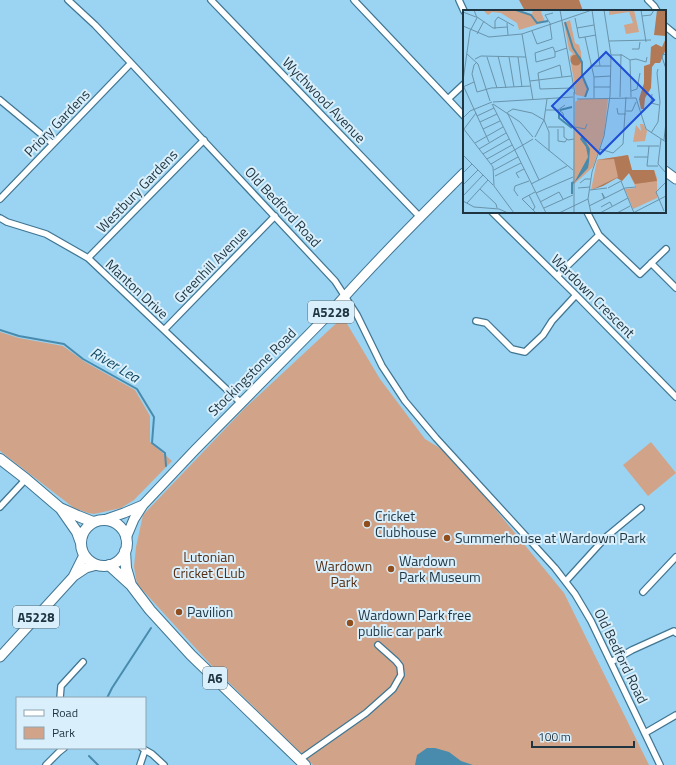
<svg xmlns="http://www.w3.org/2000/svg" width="676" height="765" font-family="'Titillium Web',sans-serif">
<rect width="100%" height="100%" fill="#9bd3f2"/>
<!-- green -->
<path fill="#d1a489" d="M343,317L380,379L425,439L451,455L564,593L649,765H313L211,665L137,584L134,567L136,547L143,515L244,409Z
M0,332L19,338L63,346L85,362L135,390L150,416V442L172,461L134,500L121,508L94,514L88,513L74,508L0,451Z
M651,442L676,473L648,496L623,465Z"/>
<!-- forest -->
<path fill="#b17956" d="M519,0H579L583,11H525Z"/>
<!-- water -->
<path fill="#488bad" d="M427,748H435L449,752L461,761L473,765H415L417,755Z"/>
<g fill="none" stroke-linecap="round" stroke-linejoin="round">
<!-- stream -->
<path stroke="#488bad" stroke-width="2" d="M0,330L19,336L64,344L83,359L137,389L154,417L152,443L165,453L166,466
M107,698L112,688L151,628
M89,756L98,765"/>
<!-- minor casing -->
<g stroke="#407692" stroke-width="8">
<path id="minor" d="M68,0L95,25L131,63L335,281L357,315L382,366L405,401L436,438L555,568L575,594L591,621L660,765
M211,0L420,217
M354,0L464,116
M459,0L464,11
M648,0L654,6L657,11
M665,26L676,35
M448,99L464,84
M0,100L53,144
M0,199L131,63
M492,212L576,295L676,397
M0,218L7,222L46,234L88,258L241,403
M599,235L640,274L666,249
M88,258L204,140
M651,263L676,288
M557,276L599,235L587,212
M476,321L486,323L512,349L525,352L543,335L552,321L576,295
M164,330L275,216
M0,507L26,479
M566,581L606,537L641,508
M643,592L676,557
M611,662L632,650L674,631L676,633
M60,698L61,686L83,662
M645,733L676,715
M142,748L145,750L152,754L164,765
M299,760L366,713L393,689L401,675L400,666L396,661L378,645
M46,765L59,752L64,748
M140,765L145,750"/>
</g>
<!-- primary casing -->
<g stroke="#407692" stroke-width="11">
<path id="primary" d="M665,171L676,179
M104,520L124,513L143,505
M126,538L134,519L143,505L195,450L329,314C372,265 418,219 464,173
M74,576L86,568L97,565
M0,657L73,577L84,555"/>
</g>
<!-- trunk casing -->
<g stroke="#407692" stroke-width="12">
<path id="trunk" d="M0,459L26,479L60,508L78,516L93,522
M61,509L77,532L81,543
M81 543a23 23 0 1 1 46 0a23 23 0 1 1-46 0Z
M125,551L126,568L131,585
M109,565L131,585L150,610L191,655L305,765"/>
</g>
<!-- minor -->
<use href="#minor" stroke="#fff" stroke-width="5.5"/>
<!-- primary -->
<use href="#primary" stroke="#fff" stroke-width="9"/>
<!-- trunk -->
<use href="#trunk" stroke="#fff" stroke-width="10"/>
</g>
<!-- markers -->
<g fill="#904d1d" stroke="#d9effb" stroke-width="1.5">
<circle cx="367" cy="524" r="4"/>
<circle cx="447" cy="538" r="4"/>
<circle cx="391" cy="569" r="4"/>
<circle cx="179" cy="612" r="4"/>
<circle cx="350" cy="623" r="4"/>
</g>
<g text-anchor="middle" stroke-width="4" stroke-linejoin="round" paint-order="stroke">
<!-- shield labels -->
<g fill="#d9effb" stroke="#566d79" stroke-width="1">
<rect x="308" y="301" width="46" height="22" rx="3"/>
<rect x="13" y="606" width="46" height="22" rx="3"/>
<rect x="203" y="667" width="24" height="22" rx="3"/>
</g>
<g font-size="13" font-weight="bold" fill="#1e3541">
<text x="331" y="317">A5228</text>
<text x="36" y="622">A5228</text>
<text x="215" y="683">A6</text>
</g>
<!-- street labels -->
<g font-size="14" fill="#1e3541" stroke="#d9effb">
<text transform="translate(324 100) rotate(46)" y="5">Wychwood Avenue</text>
<text transform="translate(57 123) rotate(-46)" y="5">Priory Gardens</text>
<text transform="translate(137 191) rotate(-46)" y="5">Westbury Gardens</text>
<text transform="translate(283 207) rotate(47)" y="5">Old Bedford Road</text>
<text transform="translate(211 265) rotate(-46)" y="5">Greenhill Avenue</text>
<text transform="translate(137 289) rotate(43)" y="5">Manton Drive</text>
<text transform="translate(593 296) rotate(45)" y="5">Wardown Crescent</text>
<text transform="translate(252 372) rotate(-45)" y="5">Stockingstone Road</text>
<text transform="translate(621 656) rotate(64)" y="5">Old Bedford Road</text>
</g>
<!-- poi labels -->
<g font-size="14" fill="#1e3541" stroke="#d9effb" text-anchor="start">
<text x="375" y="521">Cricket<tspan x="375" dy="16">Clubhouse</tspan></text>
<text x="455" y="543">Summerhouse at Wardown Park</text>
<text x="399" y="566">Wardown<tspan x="399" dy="16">Park Museum</tspan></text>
<text x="187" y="617">Pavilion</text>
<text x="358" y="620">Wardown Park free<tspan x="358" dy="16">public car park</tspan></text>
</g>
<!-- park labels -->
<g font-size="14" fill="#552e14" stroke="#d9effb">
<text x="209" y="562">Lutonian<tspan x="209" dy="16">Cricket CLub</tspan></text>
<text x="344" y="571">Wardown<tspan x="344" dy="16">Park</tspan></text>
</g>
<!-- water labels -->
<g font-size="15" font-style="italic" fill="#124962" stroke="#d9effb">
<text transform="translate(115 365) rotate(31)" y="5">River Lea</text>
</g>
</g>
<!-- overview -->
<g transform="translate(463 10)">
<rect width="203" height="203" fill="#9bd3f2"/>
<path d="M20,0H54L69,4L70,0H80L78,2L82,12L56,20L54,13L38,3L29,2L25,5ZM146,0H171L176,22L163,24L161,15L170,13L166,2L146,5ZM107,10L112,33L116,35L118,42L119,65L125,79L123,87L113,85L107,46L110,44L106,40L101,13ZM117,89H145L141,124L130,157L110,175L112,92ZM177,114H180L184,121L182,131L170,132L173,115L178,121ZM165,145L169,160H191L194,168V188L170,199L162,179L173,178L166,163L159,171L154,168L128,180L134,150Z" fill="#d1a489"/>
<path d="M194,0H203V26L191,25ZM203,28V39L197,53H192L189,57L188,78L182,88L181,99H178L176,89L181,73V56L187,54L188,37L193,34L199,37ZM107.5 50a5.5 5.5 0 1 1 11 0a5.5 5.5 0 1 1-11 0ZM165,145L169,160H191L194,171L172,174L166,163L159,171L154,168L140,176L128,180L155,167L151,149L134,150Z" fill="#b17956"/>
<path d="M119,125L127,139L126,152L125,158L111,173L125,147L123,137L117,129Z" fill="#488bad"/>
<path fill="none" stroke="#488bad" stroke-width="2" d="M53,0L68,5L74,13L85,11M102,12L110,38L119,52V65L125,79L122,87M97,100L109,97M96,102V108L109,118M109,184V173L111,172"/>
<path fill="none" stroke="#6994ab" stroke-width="1" d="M97,0L112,84M129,0L137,56M178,0L183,32M0,2L13,7M179,6L188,5L191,0M14,7L30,18L44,17M112,8L116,28L133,25M44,13L45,25M88,15L82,5L90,3M0,16L26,27L59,24L129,0M114,18L131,15M32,19V11L35,7L51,16M69,21L74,34L89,29L87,15M14,24L21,11M59,24L70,90M122,27L131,67V88M146,31L188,30M169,39H176L177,32M92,42V47L73,52L72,43L90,37L92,42L104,38M4,44L15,54L27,91M148,45H159L167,50L168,87M203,45L200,44L199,47L203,59M35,46L43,78M24,47L34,78M46,47L51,77M55,47L59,77M12,49L18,46L63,47M167,50L173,49L183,52L184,47M14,52L11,55L9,64L14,82L28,78L68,76M127,56H148M99,67L97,55L75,63L77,79L110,78M131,67L148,66M0,71L7,21L14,8L11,0M67,71L108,66M0,75L26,132M0,77L11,72M131,77H147M168,81L174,79L177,63M111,82V203M189,84L188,93L196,95M157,87L158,44M114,89L173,88L183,119L203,132M30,92L110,87M29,94L83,203M30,94L57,112L70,127M154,98L155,104H163M83,100H95L102,95M95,100L100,103L101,110M163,101H169L173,92M44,102L76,170M45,102L50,99L69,103L81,110M14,106L31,98M0,108L7,101L29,92M81,110L86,122V141M17,112L34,104M85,117H101V127L105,130L111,129M112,117L122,119L124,114M0,118L30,157L31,176L51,203M1,119L13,103M20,119L37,111M95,119V131L102,132L104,129M188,123L195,112L197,92L194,63L195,59M72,127L81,110L84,89M72,129L110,160M198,129L195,154L203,163M201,130L203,112M12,133L40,117M174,136H196M186,136L184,156H195M16,139L43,123M137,139L150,143L160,134L163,87M20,144L46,129M0,145L30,175M171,147H185M24,149L49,135M28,154L70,129M31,160L55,147M0,163L9,154M32,166L58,153M56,168L53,163L61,159M158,171L171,203M117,173L122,169H128M68,174L104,156M0,175L15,160M115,178L127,177M145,178L158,171M17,179L33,194L34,198M127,180L144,178M72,182L59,189L73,203M73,183L110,167M66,185L72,197L70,200M0,186L20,165M55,186L51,180L52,176L66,171M141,189L139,183L142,188M0,191L11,197L36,199L45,203M77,192L96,182L100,189M4,193L25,170M126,196L162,178L173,177M138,197L147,192L149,196M81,198L110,185M201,201L193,182L203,172M96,203L125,189M128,203L125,189L129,162L141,126L147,86L148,45L141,0M137,203L165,188M154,203L167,196M170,203L203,186"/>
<path fill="#1d4ed8" fill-opacity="0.15" stroke="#1d4ed8" stroke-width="2" d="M143,42L191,90L137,144L89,96Z"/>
<rect width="203" height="203" fill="none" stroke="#1e3541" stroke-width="2"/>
</g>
<!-- legend -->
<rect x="16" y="697" width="130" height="52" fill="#d9effb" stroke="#8ea5b1"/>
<rect x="24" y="710" width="20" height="6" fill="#ffffff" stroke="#8ea5b1"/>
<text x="52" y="717" font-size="12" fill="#1e3541">Road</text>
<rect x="24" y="727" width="20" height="12" fill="#d1a489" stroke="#8ea5b1"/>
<text x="52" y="737" font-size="12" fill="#1e3541">Park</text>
<!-- scale -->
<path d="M532 741v6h102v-6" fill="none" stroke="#1e3541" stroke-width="2"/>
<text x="538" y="741" font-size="12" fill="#1e3541" stroke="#d9effb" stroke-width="3" paint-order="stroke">100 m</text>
</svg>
